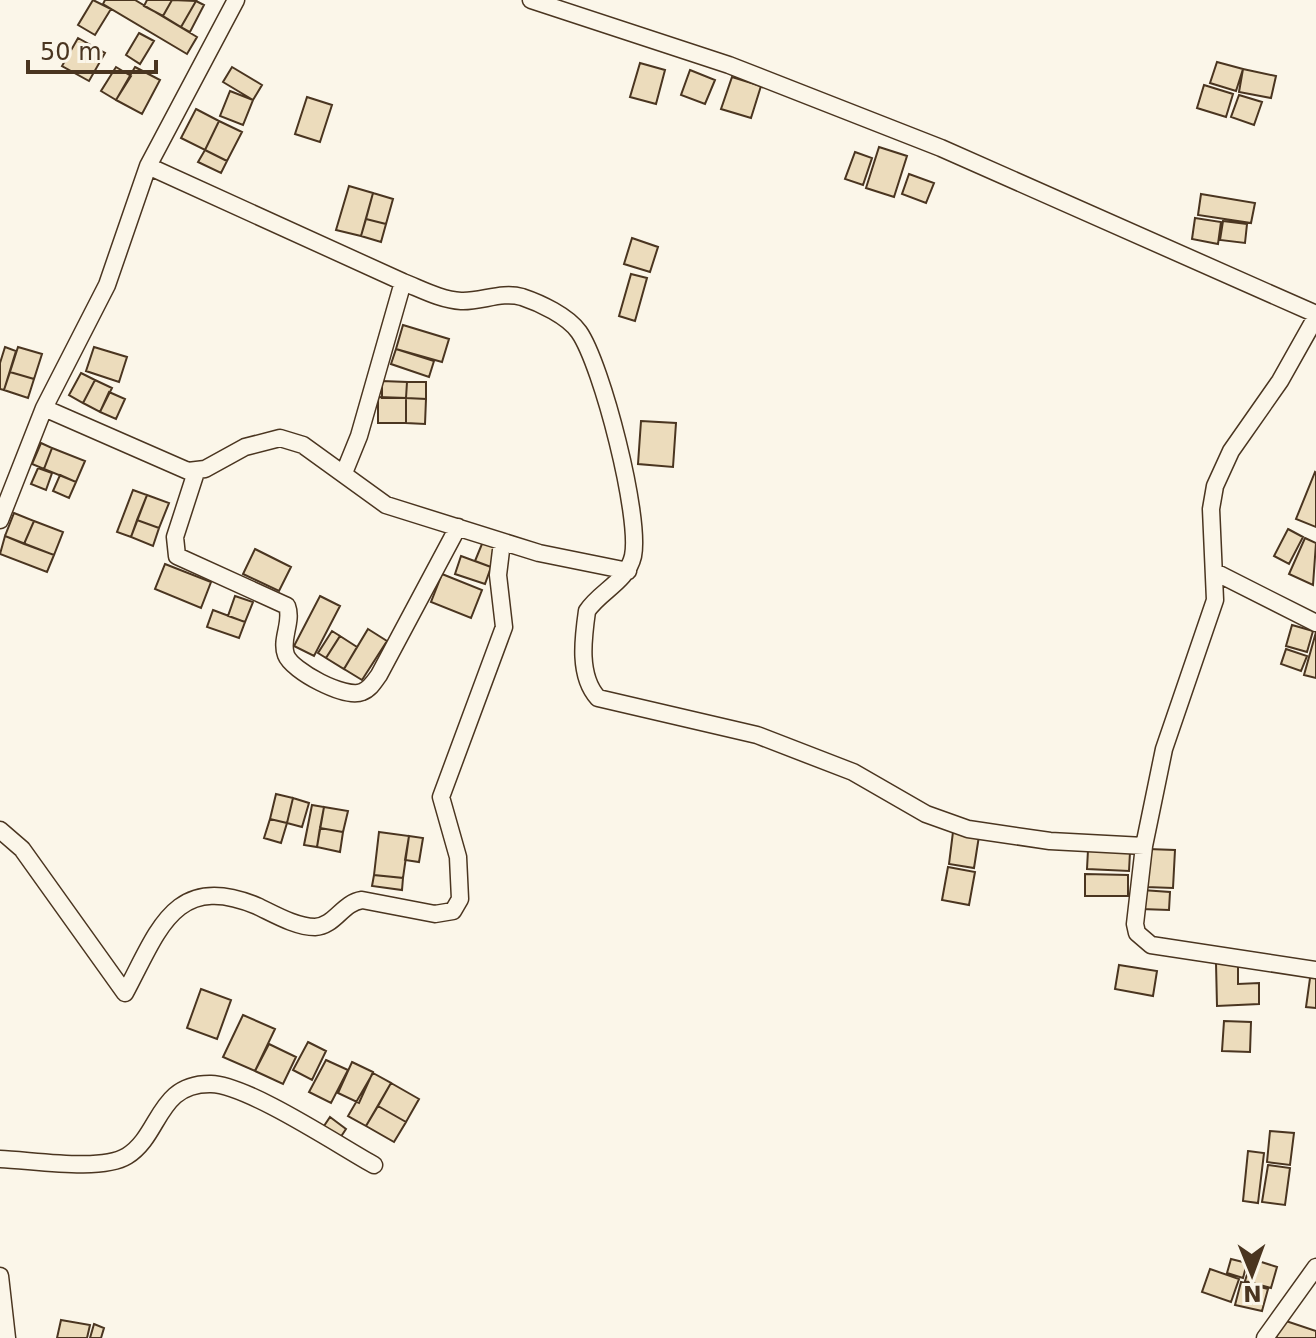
<svg xmlns="http://www.w3.org/2000/svg" width="1316" height="1338" font-family="'DejaVu Sans',sans-serif">
<rect width="100%" height="100%" fill="#fbf6e9"/>
<!-- building -->
<path fill="#ecdcbc" stroke="#4a3520" stroke-width="2" d="M93,0L111,9L95,35L78,25Z
M105,0H135L197,37L187,54L103,4Z
M147,0H172L163,16L144,6Z
M172,0L196,1L181,27L163,16Z
M196,1L204,5L190,32L181,27Z
M139,33L154,41L140,64L126,55Z
M78,38L105,53L89,81L62,66Z
M1217,62L1243,69L1236,91L1210,83Z
M640,63L665,70L656,104L630,97Z
M116,67L131,76L116,100L101,91Z
M135,67L160,80L142,114L116,100Z
M232,67L262,85L253,100L223,82Z
M1243,69L1276,76L1271,98L1239,92Z
M690,70L715,80L705,104L681,95Z
M732,77L761,86L751,118L721,109Z
M1204,85L1233,94L1226,117L1197,108Z
M230,91L253,100L243,125L220,116Z
M1239,95L1262,102L1254,125L1231,117Z
M307,97L332,105L320,142L295,134Z
M196,109L219,121L205,150L181,138Z
M219,121L242,132L227,161L205,150Z
M879,147L907,156L894,197L866,188Z
M205,150L227,161L221,173L198,162Z
M855,152L872,158L863,185L845,179Z
M909,174L934,183L926,203L902,194Z
M349,186L373,193L361,236L336,230Z
M373,193L393,199L386,224L366,219Z
M1201,194L1255,203L1251,223L1198,215Z
M1195,218L1221,222L1218,244L1192,239Z
M366,219L386,224L381,242L361,236Z
M1223,221L1247,224L1245,243L1220,240Z
M632,238L658,247L650,272L624,264Z
M631,274L647,278L635,321L619,316Z
M403,325L449,339L442,362L396,349Z
M5,347L16,351L4,390L0,389V363Z
M18,347L42,354L34,379L10,372Z
M94,347L127,357L119,382L86,371Z
M396,349L434,361L429,377L391,364Z
M10,372L34,379L28,398L4,390Z
M81,373L95,380L83,403L69,395Z
M95,380L112,388L100,412L83,403Z
M382,381L407,382L406,398H382Z
M407,382H426V399L406,398Z
M109,392L125,399L116,419L100,412Z
M378,397L406,398V423H378Z
M406,398L426,399L425,424L406,423Z
M641,421L676,423L673,467L638,464Z
M41,443L52,448L44,469L32,464Z
M52,448L85,461L76,482L44,469Z
M38,468L52,473L46,490L31,484Z
M1315,472L1316,473V527L1296,519Z
M60,475L76,482L69,498L53,491Z
M133,490L147,495L131,537L117,532Z
M147,495L169,503L159,528L137,520Z
M14,513L34,521L24,544L5,536Z
M137,520L159,528L153,546L131,537Z
M34,521L63,532L54,555L24,544Z
M1288,529L1303,537L1289,564L1274,556Z
M5,536L54,555L47,572L0,554Z
M1305,538L1316,543L1313,585L1289,574Z
M484,539L500,546L491,567L475,561Z
M255,549L291,567L279,591L243,574Z
M461,556L491,567L485,584L455,574Z
M165,564L211,582L201,608L155,589Z
M442,574L482,590L471,618L431,602Z
M235,596L253,602L245,622L228,616Z
M320,596L340,606L314,656L294,646Z
M213,610L245,622L239,638L207,627Z
M1292,625L1313,631L1307,652L1286,646Z
M368,629L387,641L362,680L344,669Z
M332,631L340,636L326,658L318,653Z
M1316,632V678L1304,675Z
M340,636L357,647L344,669L326,658Z
M1286,649L1307,656L1301,671L1281,664Z
M276,794L293,798L287,823L270,819Z
M293,798L309,803L302,827L287,823Z
M312,805L324,807L317,847L304,845Z
M324,807L348,811L343,832L320,828Z
M270,819L287,823L281,843L264,838Z
M320,828L343,832L340,852L317,847Z
M379,832L409,836L403,878L374,875Z
M953,832L979,836L974,868L949,864Z
M409,836L423,838L419,862L405,860Z
M1148,849L1175,850L1173,888L1146,887Z
M1088,850L1130,852L1129,871L1087,869Z
M948,867L975,872L969,905L942,900Z
M1085,874L1128,875V896H1085Z
M374,875L403,878L402,890L372,886Z
M1142,890L1170,892L1169,910L1141,909Z
M1216,963H1238V984L1259,983V1004L1217,1006Z
M1119,965L1157,971L1153,996L1115,989Z
M1311,971L1316,972V1008L1306,1007Z
M201,989L231,1000L217,1039L187,1028Z
M243,1015L275,1029L255,1071L223,1057Z
M1224,1021L1251,1022L1250,1052L1222,1051Z
M308,1042L326,1051L312,1080L293,1070Z
M269,1044L296,1057L283,1084L255,1071Z
M326,1060L348,1070L331,1103L309,1092Z
M352,1062L373,1072L359,1103L338,1093Z
M373,1073L391,1083L366,1126L348,1116Z
M391,1083L419,1099L406,1122L378,1106Z
M378,1106L406,1122L394,1142L366,1126Z
M330,1117L346,1129L338,1141L322,1129Z
M1270,1131L1294,1133L1290,1165L1267,1162Z
M1248,1151L1264,1153L1258,1203L1243,1201Z
M1268,1165L1290,1168L1285,1205L1262,1202Z
M1231,1259L1247,1263L1243,1278L1227,1273Z
M1252,1259L1277,1267L1271,1288L1245,1281Z
M1210,1269L1239,1279L1231,1302L1202,1292Z
M1241,1282L1268,1289L1262,1311L1235,1305Z
M61,1320L90,1325L87,1338H57Z
M1283,1320L1316,1331V1338H1276Z
M94,1324L104,1328L101,1338H90Z"/>
<g fill="none" stroke-linecap="round" stroke-linejoin="round">
<!-- street casing -->
<g stroke="#4a3520" stroke-width="19">
<path id="street" d="M531,0L729,65L941,148L1316,314
M148,166L403,282L359,436L344,473
M403,282C421,289 441,300 461,301C481,302 502,291 522,297C540,303 568,316 579,332C602,365 641,517 633,556C627,582 600,591 587,611C583,639 578,676 598,698L757,735L853,772L926,814L968,829L1050,841L1144,846
M1316,317L1280,381L1231,451L1215,486L1211,509L1215,600L1164,749L1144,846L1135,924L1137,933L1151,945L1316,970
M44,408L188,471L205,469L245,447L280,438L303,445L386,505L539,553L628,571
M196,472L175,537L177,556L287,606C293,622 280,639 286,655C292,671 345,699 362,692C370,689 374,682 379,675L458,527
M0,520L44,408L107,285L148,166L236,0
M1215,572L1316,623
M0,830L22,849L125,993C158,932 174,871 257,906C274,914 296,927 315,927C335,926 342,903 362,900L435,914L453,911L460,899L458,857L441,797L504,627L498,575L502,542
M0,1159C32,1160 101,1172 127,1156C161,1135 157,1083 211,1084C248,1085 338,1145 374,1165
M0,1276L7,1338
M1265,1338L1316,1267"/>
</g>
<!-- street -->
<use href="#street" stroke="#fbf6e9" stroke-width="16"/>
</g>
<!-- north arrow -->
<g transform="translate(1252 1274) rotate(179)" stroke="#fbf6e9" stroke-width="6" paint-order="stroke">
<path d="M0-6L14 30L0 20L-14 30Z" fill="#4a3520"/>
<text y="-12" font-size="22" font-weight="bold" text-anchor="middle" fill="#4a3520">N</text>
</g>
<!-- scale -->
<path d="M28 60v12h128v-12" fill="none" stroke="#4a3520" stroke-width="4"/>
<text x="40" y="60" font-size="24" fill="#4a3520" stroke="#fbf6e9" stroke-width="6" paint-order="stroke">50 m</text>
</svg>
